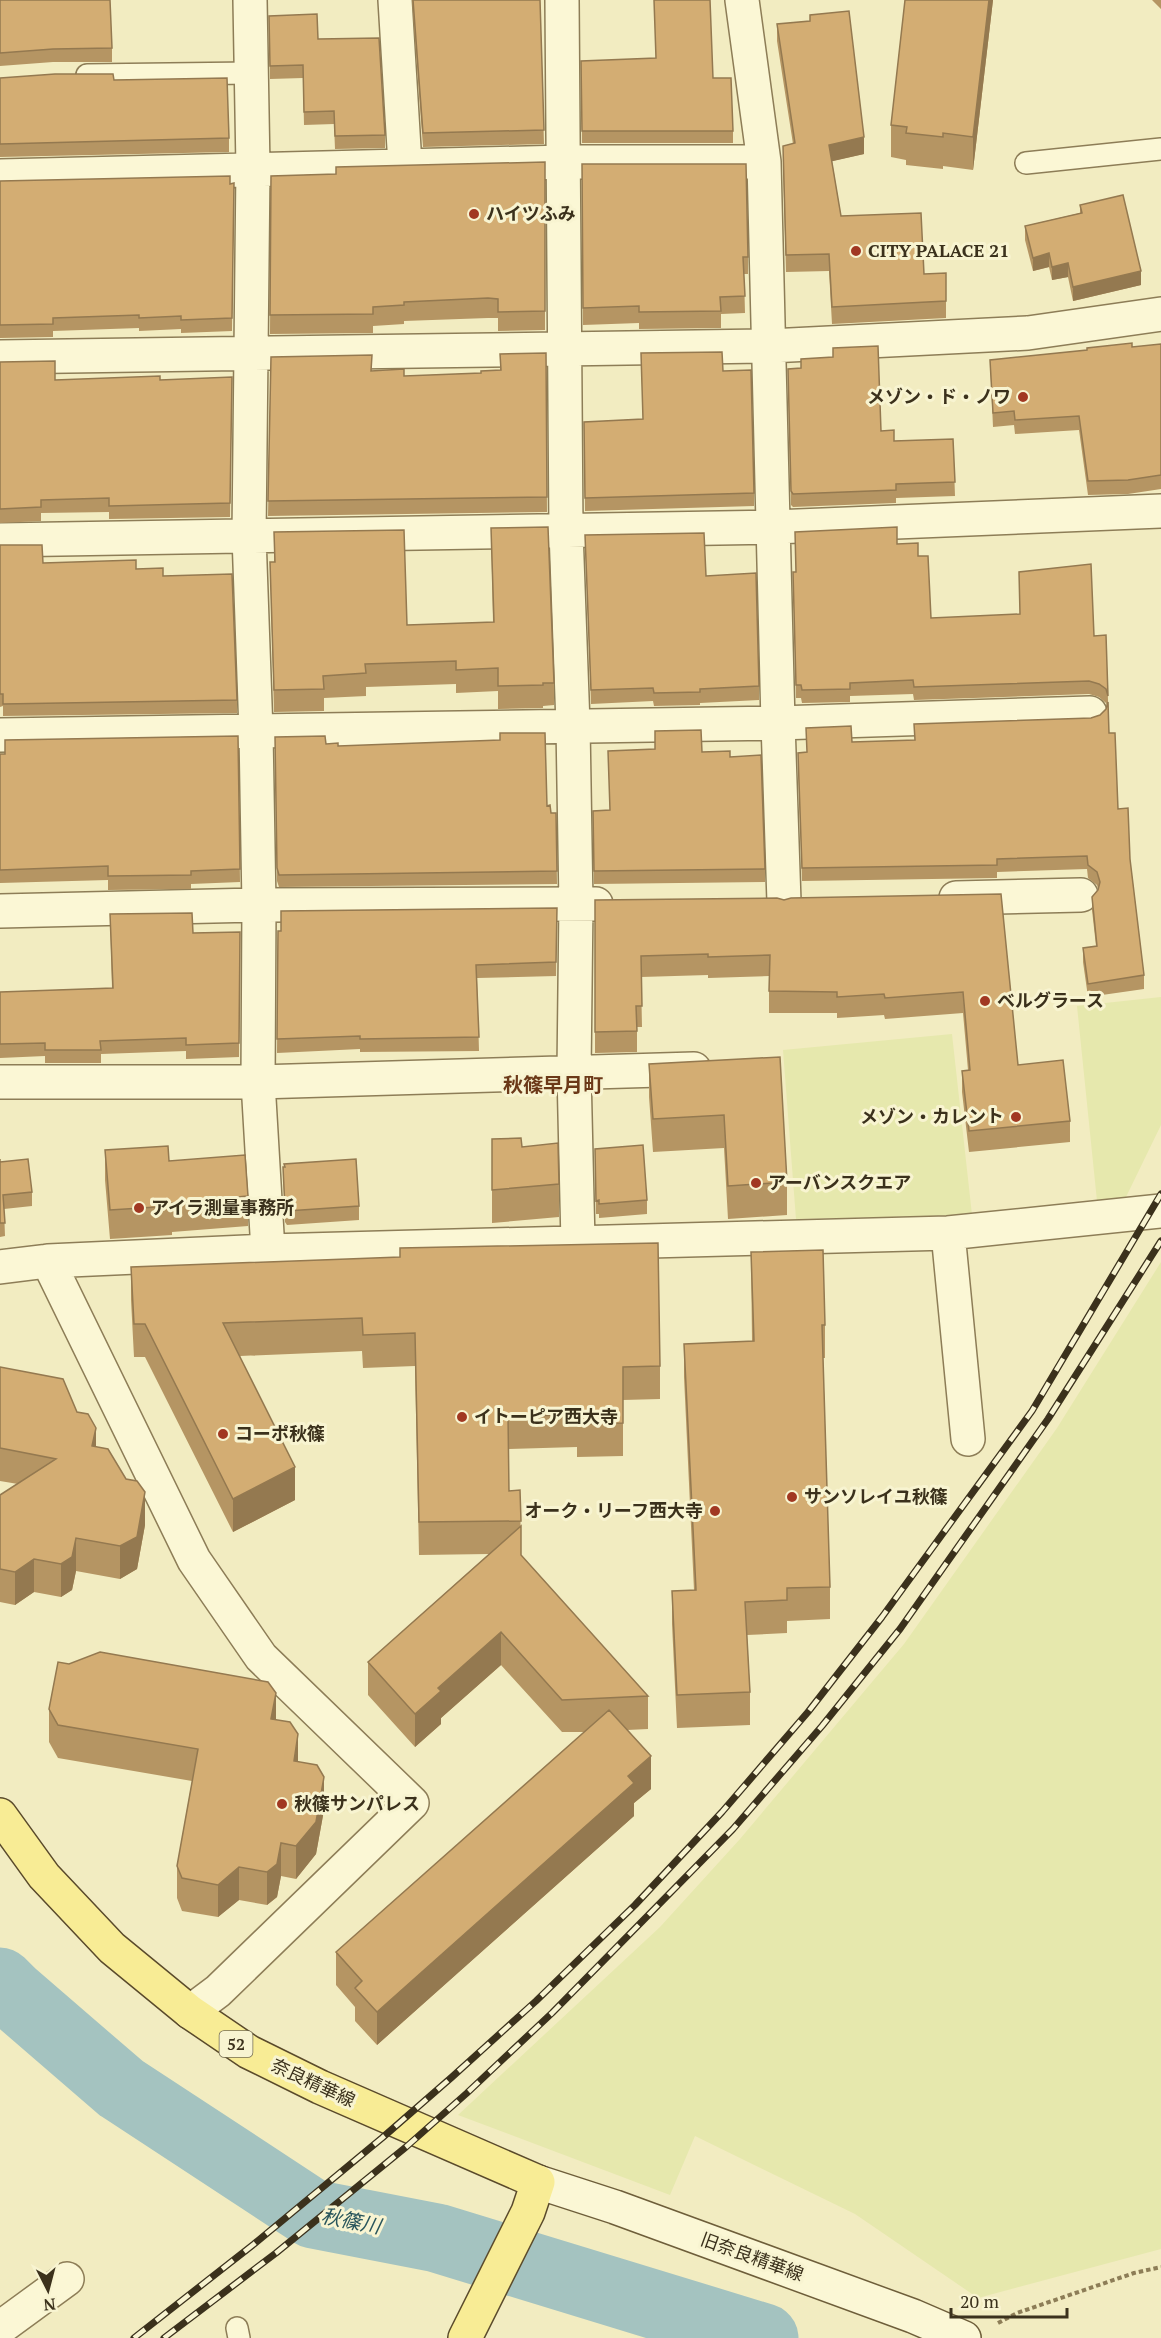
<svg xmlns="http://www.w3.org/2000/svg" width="1161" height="2338" font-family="'PT Serif','Noto Sans JP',serif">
<rect width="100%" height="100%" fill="#f2ecc1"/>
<!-- farmland -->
<path fill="#e6e8ad" d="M1161,997V1125L1126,1197L1097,1201L1077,1006Z
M952,1034L972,1215L796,1219L783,1050Z
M1161,1262V2249L978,2298L855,2214L695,2136L670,2195L458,2115L660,1927L740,1839L904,1644L1057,1428Z"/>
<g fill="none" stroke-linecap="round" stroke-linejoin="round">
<!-- river -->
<path stroke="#a4c3c0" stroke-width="69" d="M0,1982L12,1994L121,2088L313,2214L437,2238L764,2338"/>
<!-- lane casing -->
<g stroke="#8d7d57" stroke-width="24">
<path id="lane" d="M87,75L251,73
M1026,163L1161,149
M237,2328L239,2338"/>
</g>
<!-- street casing -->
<g stroke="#8d7d57" stroke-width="36">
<path id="street" d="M250,0L253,168L249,536L256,732L259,905L258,1082L268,1251
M395,0L405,165
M562,0L566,531L573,725L576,904L574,1072L578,1243
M742,0L764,162L778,723L784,902
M0,176L564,162H764
M0,357L770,346L1028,333L1161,314
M0,540L774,527L1161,511
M0,735L778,723L1090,713
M956,898L1081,895
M0,911L259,905L596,904
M0,1082H258L694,1069
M948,1233L968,1439
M48,1261L194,1560L261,1657L412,1803L218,1991L190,2012
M0,1267L48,1261L268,1251L948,1233L1161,1211
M0,2328L67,2279"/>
</g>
<!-- secondary casing -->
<g stroke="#6e5e3a" stroke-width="36">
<path id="secondary" d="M538,2182L615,2207L913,2316L964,2338"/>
</g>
<!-- primary casing -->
<g stroke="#5a4a2b" stroke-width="36">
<path id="primary" d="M0,1815L44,1876L112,1948L190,2012L249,2052L320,2087L538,2182L528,2212L465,2338"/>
</g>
<!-- path -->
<path stroke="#8d7d57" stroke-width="4" stroke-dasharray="4.5 3" stroke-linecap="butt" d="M998,2323L1017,2313L1134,2273L1161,2267"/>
<!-- lane -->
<use href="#lane" stroke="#fbf7d5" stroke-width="21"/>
<!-- street -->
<use href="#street" stroke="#fbf7d5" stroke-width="33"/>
<!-- secondary -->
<use href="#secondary" stroke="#fbf7d5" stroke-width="33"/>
<!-- primary -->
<use href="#primary" stroke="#f8ec95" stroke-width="33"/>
<!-- rail casing -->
<g stroke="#3b311c" stroke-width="7">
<path id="rail" d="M134,2338L254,2244L382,2138L452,2077L536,2001L635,1905L722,1812L808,1712L882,1617L1032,1411L1161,1194
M164,2338L276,2253L406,2147L467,2093L552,2013L733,1829L822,1726L900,1629L1048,1419L1161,1241"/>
</g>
<!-- rail -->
<use href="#rail" stroke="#f8f4d1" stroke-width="4.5" stroke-dasharray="14" stroke-linecap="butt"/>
</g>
<!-- wall -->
<path fill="#b59563" d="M0,0L112,48V62H53L0,66Z
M412,0H540L544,144L423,147Z
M905,0H993L973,170L943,166V169L906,165V160L891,157V125Z
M1152,0H1161V9Z
M810,15L864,154L832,161L841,216L924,274L946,273V318L832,324L829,271L786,272L783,163L793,144L777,41V24L810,21Z
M269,16L318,39L385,135V148L335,149L334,124L304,125L303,78L270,79Z
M581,61L713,78L733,131V143H582Z
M0,78L114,80L229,138V152L0,157Z
M545,162V330L498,331V318H488L404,321V324L373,326V333L270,334L271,176L336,174Z
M582,164L748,257V274H744L745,313L721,314V328L639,329V323L583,325Z
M0,181L234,183L232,331L181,333V329L139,331V328L53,331V337L0,338Z
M1080,205L1141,285L1073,301L1068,277L1052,280L1049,267L1033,271L1025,240V226L1080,213Z
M1161,344V489L1128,494L1088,495L1079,430L1015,434L1014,425L993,427L990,360L1132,347Z
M546,353L547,512L268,516L271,357L404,376L481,373L500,370V354Z
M641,353L723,371L754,493V506L585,511L584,422L643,419Z
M0,362L55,380H160L232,377L230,517L109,519V512L41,513V521L0,523Z
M788,382L881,431L894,441L953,439L955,496L896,498V503L793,507L791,505Z
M491,528L554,683V705L543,706V708L498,709V691L456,693V684L366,687V696L324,698V711L274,712L270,562H274V532L407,625L493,622Z
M795,532L897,544L918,556L931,618L1094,636L1106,635L1109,733L1118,809L1130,859L1144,975V989L1088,997L1083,962V948L1096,946L1092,910V897L1098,889L1097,885L1088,878L1087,869L997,872V878L802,881L798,766L806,752L852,742L914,740L1091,718L1100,715L1106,709L1107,706L1106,703L1099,697L1089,694L914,700L913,694L850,696V702L802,703L801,698H796L793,572H796Z
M585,535L706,576L759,686V700L700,703V705L654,706L653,701L591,704Z
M0,545L43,563L136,569L163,576L237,700V713L3,716V706L0,707Z
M238,736L240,882L191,884V889L108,890V880L0,883V754H5V740Z
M275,737L338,746L547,806L551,813H556L557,884L279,887L277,881Z
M608,751L702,752L730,757L765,869V882L594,884L593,811L610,810Z
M1001,894L1018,1065L1070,1121V1142L969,1152L962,1092V1071L968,1070L963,1013L885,1019L884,1015L837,1018V1013H769V976L708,978V975L641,977L642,1027H637V1052L595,1053V900H784Z
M557,908L556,976L477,978L479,1051L360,1052V1049L277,1053L278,931H281V911Z
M110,914L193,933L240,932L239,1057L186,1059V1051L101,1054V1063H45V1056L0,1058V992L112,988Z
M780,1057L787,1182V1215L728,1219L724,1148L653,1152L649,1097V1064Z
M492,1139L522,1147L559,1184V1217L492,1223Z
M595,1149L647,1200V1214L599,1218V1214H596Z
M105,1150L169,1161L248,1196V1226L172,1232V1235L110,1239L105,1180Z
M0,1159V1162L32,1192V1206L4,1209L5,1236L0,1237Z
M283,1167L359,1206V1220L287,1225L285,1222Z
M751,1252L825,1325V1358H823L830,1587V1619L787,1621V1633L747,1635L750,1692V1725L677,1728L672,1624V1591L694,1590L684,1377V1344L752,1341Z
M131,1267L660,1366V1399L623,1400V1456L577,1457V1447L509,1449V1491L520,1490L521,1555L648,1696V1729L627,1730L651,1789L634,1803V1816L377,2045L355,2021V2007L336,1985V1952L584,1732H562L501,1665L441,1718V1724L415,1747L368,1695V1662L489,1554L419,1555L415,1366L363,1368L362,1351L240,1356L295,1500L233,1532L145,1357H134L131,1300Z
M0,1367L77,1412L96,1447L145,1525L137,1569L120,1579L76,1571L72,1590L61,1597L34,1592L15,1605L0,1602V1495L18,1484L0,1481Z
M49,1709L276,1719L324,1810L316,1854L296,1879L281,1876L277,1897L267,1905L239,1900L218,1917L182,1911L177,1898V1866L192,1781L58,1758L49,1742Z"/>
<!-- shaded-wall -->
<path fill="#947950" d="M989,0H993L973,170V137Z
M864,137V154L829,162V145Z
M1049,253V267L1033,271V258Z
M1068,263V277L1052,280V267Z
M1141,271V285L1073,301V287Z
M96,1428V1460L92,1446Z
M295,1467V1500L233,1532V1499Z
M145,1492V1525L137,1569L120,1579V1546Z
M76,1538V1571L72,1590L61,1597V1564Z
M34,1559V1592L15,1605V1572Z
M501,1632V1665L441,1718V1724L415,1747V1714L438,1688Z
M276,1693V1726L271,1719Z
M298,1734V1767L294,1761Z
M651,1756V1789L634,1803V1816L377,2045V2012L628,1776Z
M324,1777V1810L316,1854L296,1879V1846Z
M281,1843V1876L277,1897L267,1905V1872Z
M239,1867V1900L218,1917V1885Z"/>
<!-- building -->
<path fill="#d3ad73" stroke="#947950" stroke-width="1.5" d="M0,0H110L112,48L53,49L0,53Z
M413,0H540L544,130L423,133Z
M654,0H710L713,78H731L733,131H582L581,61L656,58Z
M905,0H989L973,137L943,133V137L906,133L907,127L891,125Z
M849,11L864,137L829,145L841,216L921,213L924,274L946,273V301L832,307L829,254L786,255L783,146L795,143L777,24L810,21V15Z
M317,14L318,39L379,38L385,135L335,136L334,111L304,112L303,65L270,66L269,16Z
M55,74H113L114,80L227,78L229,138L0,144V78Z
M545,162V311L498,312V299L488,298L404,302V305L373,307V314L270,315L271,176L336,174V167Z
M582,164H746L748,257H743L745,296L720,297L721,311L639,312V306L583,308Z
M230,176V184L234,183L232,318L181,320V316L139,318V315L53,318V324L0,325V181Z
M1123,195L1141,271L1073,287L1068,263L1052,267L1049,253L1033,258L1025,226L1082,213L1080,205Z
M1132,343V347L1161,344V475L1128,480L1088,481L1079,416L1015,420L1014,411L993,413L990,360L1087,350V348Z
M878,346L881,431L894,430V441L953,439L955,482L896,484V490L793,494L791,491L788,369L801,368V359L833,357V348Z
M722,352L723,371L751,370L754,493L585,498L584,422L643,419L641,353Z
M546,353L547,497L268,501L271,357L372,355L371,371L404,369V376L481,373V371L501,370L500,354Z
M55,361V380L160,376V380L232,377L230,503L109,506V498L41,500V507L0,509V362Z
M548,527L554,683H543V685L498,686V668L456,670V661L365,664L366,673L323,676L324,689L274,690L270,562H275L274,532L404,530L407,625L494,622L491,528Z
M897,527V544L918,543V556H928L931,618L1020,614L1019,572L1091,564L1094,636L1106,635L1108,696L1106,689L1099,684L1089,681L914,687L913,680L850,683V689L802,690L801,685H796L793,572H796L795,532Z
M704,533L706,576L756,573L759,686L700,689V692L654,693L653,688L591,690L585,535Z
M0,545H42L43,563L136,560V569L163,568V576L232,574L237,700L3,704V694H0Z
M1108,702L1109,733H1115L1118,809L1128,808L1130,859L1144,975L1088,984L1083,948L1097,946L1092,897L1098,890L1100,882L1097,872L1088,865L1087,856L997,859V865L802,868L798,753L807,752L806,728L851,726L852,742L915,740L914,724L1091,718L1100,715L1106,709Z
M701,730L702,752L730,751V757L761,755L765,869L594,871L593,811L610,810L608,751L655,749V731Z
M500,733H545L547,806L550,805L551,813H556L557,871L279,875L277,868L275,737L325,736L326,744L338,743V746L500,740Z
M238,736L240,869L191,871V875L108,876V866L0,870V754H5V740Z
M1001,894L1018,1065L1063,1060L1070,1121L969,1131L962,1071L970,1070L963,992L885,998L884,994L837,997V992L769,991L770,955L708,957V954L641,956L642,1006H636L637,1031L595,1032V900L777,898L784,900L791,898Z
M557,908L556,962L476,965L479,1037L360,1039V1036L277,1039L278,931H281V911Z
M192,913L193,933L240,932L239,1043L186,1045V1038L100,1041L101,1050H45V1043L0,1044V992L113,988L110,914Z
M780,1057L787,1182L728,1186L724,1115L653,1119L649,1064Z
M521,1138L522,1147L558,1143L559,1184L492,1190V1139Z
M643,1145L647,1200L599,1204V1200L596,1201L595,1149Z
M168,1146L169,1161L245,1155L248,1196L172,1203V1206L110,1210L105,1150Z
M0,1159V1162L28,1159L32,1192L3,1195L5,1223H0Z
M356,1159L359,1206L287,1211L285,1209L283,1167H285L284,1164Z
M658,1243L660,1366L623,1367V1423L577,1424V1415L508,1416L509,1491L520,1490L521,1521L419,1522L415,1333L363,1335L362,1318L223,1323L295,1467L233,1499L145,1324H134L131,1267L400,1257V1248Z
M823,1250L825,1325H822L830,1587L787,1588V1600L745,1602L750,1692L677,1695L672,1591L696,1590L684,1344L754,1341L751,1252Z
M0,1367L63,1379L77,1412L88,1414L96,1428L92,1446L108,1449L126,1479L137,1481L145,1492L137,1537L120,1546L76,1538L72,1557L61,1564L34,1559L15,1572L0,1569V1495L56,1459L0,1448Z
M521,1526V1555L648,1696L562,1700L501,1632L438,1688L441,1691L415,1714L368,1662Z
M100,1652L268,1682L276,1693L271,1719L290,1722L298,1734L294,1761L317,1765L324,1777L316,1822L296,1846L281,1843L277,1864L267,1872L239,1867L218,1885L182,1878L177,1866L198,1749L58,1725L49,1709L58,1662L69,1664Z
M609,1710L651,1756L628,1776L634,1783L377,2012L355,1988L362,1981L336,1952Z"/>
<!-- markers -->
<g fill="#a13822" stroke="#f8f4d1" stroke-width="2">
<circle cx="474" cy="214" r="6"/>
<circle cx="856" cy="251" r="6"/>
<circle cx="1023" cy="397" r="6"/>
<circle cx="985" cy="1001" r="6"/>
<circle cx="1016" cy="1117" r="6"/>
<circle cx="756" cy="1183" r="6"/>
<circle cx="139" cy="1208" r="6"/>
<circle cx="462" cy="1417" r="6"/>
<circle cx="223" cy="1434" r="6"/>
<circle cx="792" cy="1497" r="6"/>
<circle cx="715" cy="1511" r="6"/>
<circle cx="282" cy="1804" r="6"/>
</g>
<g text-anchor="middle" stroke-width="6" stroke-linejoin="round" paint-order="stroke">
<!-- shield labels -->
<rect fill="#f8f4d1" stroke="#746c52" stroke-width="1.5" x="219.5" y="2031" width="33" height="26" rx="4.5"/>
<g font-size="16" font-weight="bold" fill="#3b311c">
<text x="236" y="2050">52</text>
</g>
<!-- poi labels -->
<g font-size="18" font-weight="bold" fill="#3b311c" stroke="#f8f4d1" text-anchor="start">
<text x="486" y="220">ハイツふみ</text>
<text x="868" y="257">CITY PALACE 21</text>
<text x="1011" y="403" text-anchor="end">メゾン・ド・ノワ</text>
<text x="997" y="1007">ベルグラース</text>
<text x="1004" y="1123" text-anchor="end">メゾン・カレント</text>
<text x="768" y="1189">アーバンスクエア</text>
<text x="151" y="1214">アイラ測量事務所</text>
<text x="474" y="1423">イトーピア西大寺</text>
<text x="235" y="1440">コーポ秋篠</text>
<text x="804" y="1503">サンソレイユ秋篠</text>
<text x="703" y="1517" text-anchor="end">オーク・リーフ西大寺</text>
<text x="294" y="1810">秋篠サンパレス</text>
</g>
<!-- street labels -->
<g font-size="18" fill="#3b311c" stroke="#f8f4d1">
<text transform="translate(313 2083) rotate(25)" y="6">奈良精華線</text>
<text transform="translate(752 2257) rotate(20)" y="6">旧奈良精華線</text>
</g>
<!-- neighbourhood labels -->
<g font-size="20" font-weight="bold" fill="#6b3918" stroke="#f8f4d1">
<text x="553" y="1092">秋篠早月町</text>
</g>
<!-- water labels -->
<g font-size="20" font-style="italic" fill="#2a565c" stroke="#f8f4d1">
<text transform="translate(351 2221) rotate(11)" y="7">秋篠川</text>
</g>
</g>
<!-- north arrow -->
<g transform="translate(48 2290) rotate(174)" stroke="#f8f4d1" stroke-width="4.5" paint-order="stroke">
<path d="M0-4.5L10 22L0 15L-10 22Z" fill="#3b311c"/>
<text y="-9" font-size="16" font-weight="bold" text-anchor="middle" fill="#3b311c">N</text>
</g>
<!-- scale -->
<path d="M951 2308v9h116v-9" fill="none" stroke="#3b311c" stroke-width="3"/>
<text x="960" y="2308" font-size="18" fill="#3b311c" stroke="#f8f4d1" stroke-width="4.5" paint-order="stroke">20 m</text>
</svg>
